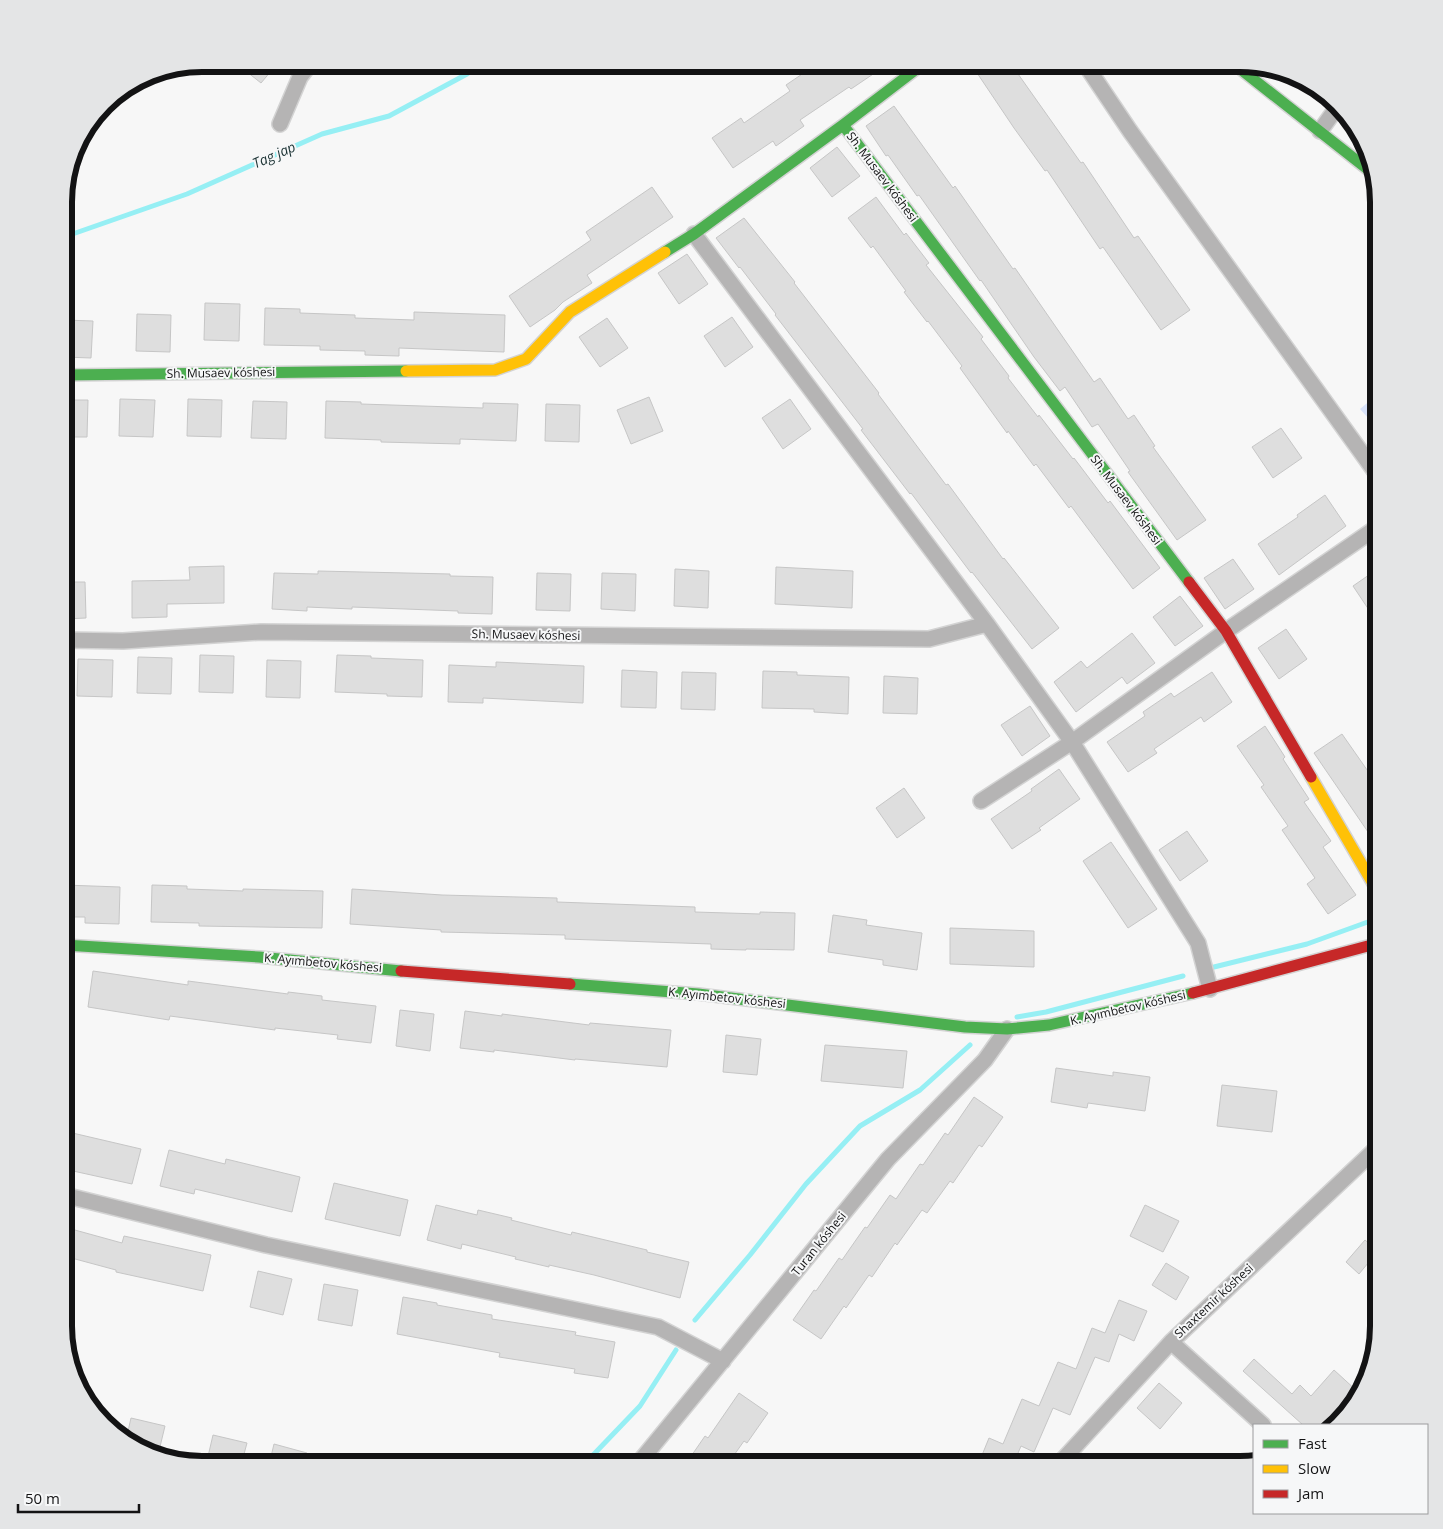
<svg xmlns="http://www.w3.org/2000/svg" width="1443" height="1529" font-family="'Open Sans',sans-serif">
<rect width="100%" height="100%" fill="#f7f7f7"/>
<!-- green -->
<path fill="#d7e1f8" d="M1379,393V430L1360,409Z"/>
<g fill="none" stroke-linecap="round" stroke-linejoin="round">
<!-- stream -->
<path stroke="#96eff4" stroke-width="5" d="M64,237L187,194L322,134L389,116L467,74L480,64
M1214,967L1307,944L1376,919
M1017,1017L1046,1012L1183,976
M695,1320L750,1255L806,1184L860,1126L920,1090L970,1045
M582,1465L595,1453L640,1406L676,1350"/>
</g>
<!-- building -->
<path fill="#dedede" stroke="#c6c6c6" d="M237,64H277L261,83Z
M817,64H888L851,89L849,87L800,120L804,126L776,146L773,141L733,168L712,138L741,118L744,123L790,91L786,85Z
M971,64H1011L1081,163L1083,162L1134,238L1138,236L1190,310L1161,330L1103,247L1100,249L1047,170L1045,171L1014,128Z
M894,106L953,188L955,186L1013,269L1015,268L1094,382L1100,378L1128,419L1134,415L1155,446L1153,447L1206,520L1177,540L1128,472L1130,471L1098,424L1092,427L1065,387L1060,391L1034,357L981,280L980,281L919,195L917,196L888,155L886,156L866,126Z
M837,147L860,176L832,197L810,168Z
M652,187L673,217L587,275L592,283L563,302L555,310L530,327L509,296L591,240L586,232Z
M876,197L904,235L906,233L929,263L926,265L983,337L981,339L1009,376L1008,378L1038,417L1039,415L1073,459L1074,458L1108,503L1110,501L1160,568L1133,589L1071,506L1069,508L1036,464L1034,466L1008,431L1007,433L960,368L962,366L928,321L927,322L904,292L906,291L873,246L871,248L848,218Z
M744,218L795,282L794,283L879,393L878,394L946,485L948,484L1003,559L1004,558L1059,628L1032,649L972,572L971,573L911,493L910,494L861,430L863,429L775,315L776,314L740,267L739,268L716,238Z
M687,254L708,284L679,304L658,273Z
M205,303L240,304L239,341L204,340Z
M265,308L300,309V313L355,315V318L414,320V312L505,315L504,352L399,348V356L365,355V351L320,350V346L264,345Z
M137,314L171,315L170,352L136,351Z
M732,317L753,347L725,367L704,336Z
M607,318L628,348L600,367L579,337Z
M64,320L93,321L91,358L64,357Z
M649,397L663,431L631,444L617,410Z
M120,399L155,400L153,437L119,436Z
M188,399L222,400L221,437L187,436Z
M790,399L811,429L783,449L762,418Z
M64,400H88L87,437H64Z
M253,401L287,402L286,439L251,438Z
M326,401L361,402V404L483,408V403L518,404L516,441L460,439V444L381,442V440L325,438Z
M546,404L580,405L579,442L545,441Z
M1281,428L1302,458L1273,478L1252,447Z
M1325,495L1346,526L1279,575L1258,544L1298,517L1297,515Z
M1233,559L1254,589L1225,609L1204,578Z
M224,566V603L167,604V617L132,618V581L190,580L189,567Z
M776,567L853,571L852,608L775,604Z
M1379,568V625L1353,586Z
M675,569L709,571L708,608L674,606Z
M318,571L450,574V576L493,577L492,614L458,613V611L352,607V609L307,607V611L272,609L274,573L318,574Z
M537,573L571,574L570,611L536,610Z
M602,573L636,574L635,611L601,609Z
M64,582H85L86,618L64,619Z
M1180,596L1203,626L1175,646L1153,617Z
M1286,629L1307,659L1279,679L1258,648Z
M1132,633L1155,663L1127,684L1122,677L1076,712L1054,682L1081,661L1087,668Z
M200,655L234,656L233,693L199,692Z
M337,655L371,656V658L423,660L422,697L387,696V694L335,692Z
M138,657L172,658L171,694L137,693Z
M78,659L113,660L112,697L77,696Z
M267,660L301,661L300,698L266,697Z
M496,662L584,666L583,703L483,698V703L448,702L449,665L496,667Z
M622,670L657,672L656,708L621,707Z
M763,671L797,672V675L849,677L848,714L814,712V709L762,708Z
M682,672L716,673L715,710L681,709Z
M1212,672L1232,702L1204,722L1201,717L1154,749L1157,753L1128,772L1107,742L1145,716L1143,712L1171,693L1174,697Z
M884,676L918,678L917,714L883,713Z
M1030,706L1050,736L1022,756L1001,725Z
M1265,726L1278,746L1285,757L1283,759L1309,799L1304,802L1331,841L1323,847L1356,895L1328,914L1307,884L1315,878L1282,830L1288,826L1261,787L1264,785L1237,746Z
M1342,734L1379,787V848L1314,753Z
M1059,769L1080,799L1039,828L1041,830L1012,849L991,819L1032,791L1031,789Z
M904,788L925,818L897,838L876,808Z
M1187,831L1208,861L1180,881L1159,850Z
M1111,842L1157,909L1128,928L1083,861Z
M64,885L120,887L119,924L85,923V917H64Z
M152,885L187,886V889L243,891V889L323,891L322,928L199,926V923L151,922Z
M352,889L442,895L557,898V902L695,907V912L760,914V912L795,913L794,950L746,949V950L711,949V944L565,939V935L441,932V930L350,924Z
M833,915L867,920L866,925L922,933L917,970L883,965V960L828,952Z
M950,928L1034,931V967L950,964Z
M93,971L188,985V981L288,994V992L322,996V1000L376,1006L371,1043L337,1039L338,1035L275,1028V1030L170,1016L169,1020L88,1007Z
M400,1010L434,1014L430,1051L396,1046Z
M465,1011L502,1016V1014L589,1025L590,1023L671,1030L667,1067L575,1059V1060L494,1050V1052L460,1048Z
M726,1035L761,1039L757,1075L723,1072Z
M825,1045L907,1051L903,1088L821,1081Z
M1056,1068L1113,1076V1072L1150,1077L1145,1111L1088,1103L1087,1108L1051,1102Z
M1222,1085L1277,1091L1272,1132L1217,1126Z
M974,1097L1003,1117L982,1147L979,1145L953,1183L950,1181L927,1213L922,1210L897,1245L895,1243L872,1277L869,1275L846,1308L844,1306L821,1339L793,1320L814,1290L816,1291L839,1258L842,1260L865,1227L867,1228L890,1195L896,1199L920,1164L923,1165L945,1133L948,1135Z
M64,1131L141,1149L132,1184L64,1169Z
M169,1150L225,1164L226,1159L300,1177L292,1212L195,1189L194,1194L160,1186Z
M334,1183L408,1200L400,1236L325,1219Z
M436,1205L477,1215L478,1210L512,1218L511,1220L571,1235L572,1232L647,1250V1252L689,1262L680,1298L594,1275L549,1265V1267L515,1259L516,1257L462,1244L461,1249L427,1240Z
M1145,1205L1179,1221L1163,1252L1130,1236Z
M64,1227L122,1243L124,1236L211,1255L203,1291L116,1272V1270L64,1256Z
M1365,1240L1378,1251L1359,1274L1346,1262Z
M1166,1263L1189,1277L1176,1300L1152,1285Z
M258,1271L292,1279L283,1315L250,1307Z
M324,1284L358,1290L352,1326L318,1320Z
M403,1297L437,1303V1305L492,1315V1319L576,1332L575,1335L615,1342L608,1378L574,1373L575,1369L499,1357L500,1353L397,1334Z
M1119,1300L1147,1311L1134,1341L1119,1334L1109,1362L1095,1357L1070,1415L1053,1408L1034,1452L1021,1446L1013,1465H978L989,1438L1003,1444L1022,1399L1039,1406L1058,1362L1076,1369L1092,1328L1105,1333Z
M1254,1359L1292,1394L1300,1385L1311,1396L1334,1370L1357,1391L1327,1425H1303L1243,1371Z
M1159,1383L1182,1403L1160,1429L1137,1408Z
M739,1393L768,1413L747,1443L744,1441L727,1465H685L705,1436L708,1438Z
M131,1418L165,1426L158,1455L141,1451L126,1440Z
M213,1435L247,1443L241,1465H206Z
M274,1444L307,1453L304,1465H269Z"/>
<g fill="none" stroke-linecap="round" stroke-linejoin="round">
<!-- street casing -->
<g stroke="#d3d3d3" stroke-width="18">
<path id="street" d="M1085,64L1130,131L1379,477
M280,124L300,77L310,64
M1320,131L1338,106
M694,234L987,624L1072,742L1198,943L1210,989
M64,640L123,641L261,632L929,639L987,624
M981,801L1072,742L1226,631L1379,526
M64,1195L266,1245L658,1327L723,1361
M1171,1342L1263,1425
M637,1465L888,1159L985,1060L1007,1029
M1058,1465L1171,1342L1379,1146"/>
</g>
<!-- fast casing -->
<g stroke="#d3d3d3" stroke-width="14">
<path id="fast" d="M1234,64L1375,175
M843,125L1189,582
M665,252L694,234L843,125L923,64
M64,375L406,371
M64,945L259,957L401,971
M570,984L698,994L965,1027L1007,1029L1049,1025L1193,993"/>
</g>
<!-- slow casing -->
<g stroke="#d3d3d3" stroke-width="14">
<path id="slow" d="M406,371L495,370L526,359L570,312L665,252
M1311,777L1379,894"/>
</g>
<!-- jam casing -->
<g stroke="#d3d3d3" stroke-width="14">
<path id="jam" d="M1189,582L1226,631L1311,777
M401,971L570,984
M1193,993L1379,943"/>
</g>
<!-- street -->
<use href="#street" stroke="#b5b4b4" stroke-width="15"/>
<!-- fast -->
<use href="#fast" stroke="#4caf50" stroke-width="11"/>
<!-- slow -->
<use href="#slow" stroke="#ffc107" stroke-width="11"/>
<!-- jam -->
<use href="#jam" stroke="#c62828" stroke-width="11"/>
</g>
<g text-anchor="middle" stroke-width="4" stroke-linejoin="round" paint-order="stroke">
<!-- street labels -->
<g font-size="12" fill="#131314" stroke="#f6f7f8">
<text transform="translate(882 177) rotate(53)" y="4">Sh. Musaev kóshesi</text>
<text transform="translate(221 373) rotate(-1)" y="4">Sh. Musaev kóshesi</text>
<text transform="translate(1126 500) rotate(53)" y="4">Sh. Musaev kóshesi</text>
<text transform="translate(526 635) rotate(1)" y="4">Sh. Musaev kóshesi</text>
<text transform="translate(323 963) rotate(5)" y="4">K. Ayımbetov kóshesi</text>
<text transform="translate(727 998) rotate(6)" y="4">K. Ayımbetov kóshesi</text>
<text transform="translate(1128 1008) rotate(-13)" y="4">K. Ayımbetov kóshesi</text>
<text transform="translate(819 1244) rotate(-51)" y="4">Turan kóshesi</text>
<text transform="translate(1214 1301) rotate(-43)" y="4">Shaxtemir kóshesi</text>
</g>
<!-- water labels -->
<g font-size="14" font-style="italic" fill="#1b3233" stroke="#f6f7f8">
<text transform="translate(274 155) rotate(-24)" y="5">Tag jap</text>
</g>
</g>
<!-- crop -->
<path d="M0 0H1443V1529H0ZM202 72H1240A130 130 0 0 1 1370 202V1326A130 130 0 0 1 1240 1456H202A130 130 0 0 1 72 1326V202A130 130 0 0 1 202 72Z" fill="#e4e5e6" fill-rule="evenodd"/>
<path fill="none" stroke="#131314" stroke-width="6" d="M202 72H1240A130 130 0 0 1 1370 202V1326A130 130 0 0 1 1240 1456H202A130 130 0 0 1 72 1326V202A130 130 0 0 1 202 72Z"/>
<!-- legend -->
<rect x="1253" y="1424" width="175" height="90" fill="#f6f7f8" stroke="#9b9c9d"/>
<rect x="1263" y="1440" width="25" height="8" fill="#4caf50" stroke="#9b9c9d"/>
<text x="1298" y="1449" font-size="15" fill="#131314">Fast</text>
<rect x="1263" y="1465" width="25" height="8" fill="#ffc107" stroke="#9b9c9d"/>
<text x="1298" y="1474" font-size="15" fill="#131314">Slow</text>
<rect x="1263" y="1490" width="25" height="8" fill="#c62828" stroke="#9b9c9d"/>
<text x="1298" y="1499" font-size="15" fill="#131314">Jam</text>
<!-- scale -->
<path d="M18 1504v8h121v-8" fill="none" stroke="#131314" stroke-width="2.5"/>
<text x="25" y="1504" font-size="15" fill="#131314" stroke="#f6f7f8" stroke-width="4" paint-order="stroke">50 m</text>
</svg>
